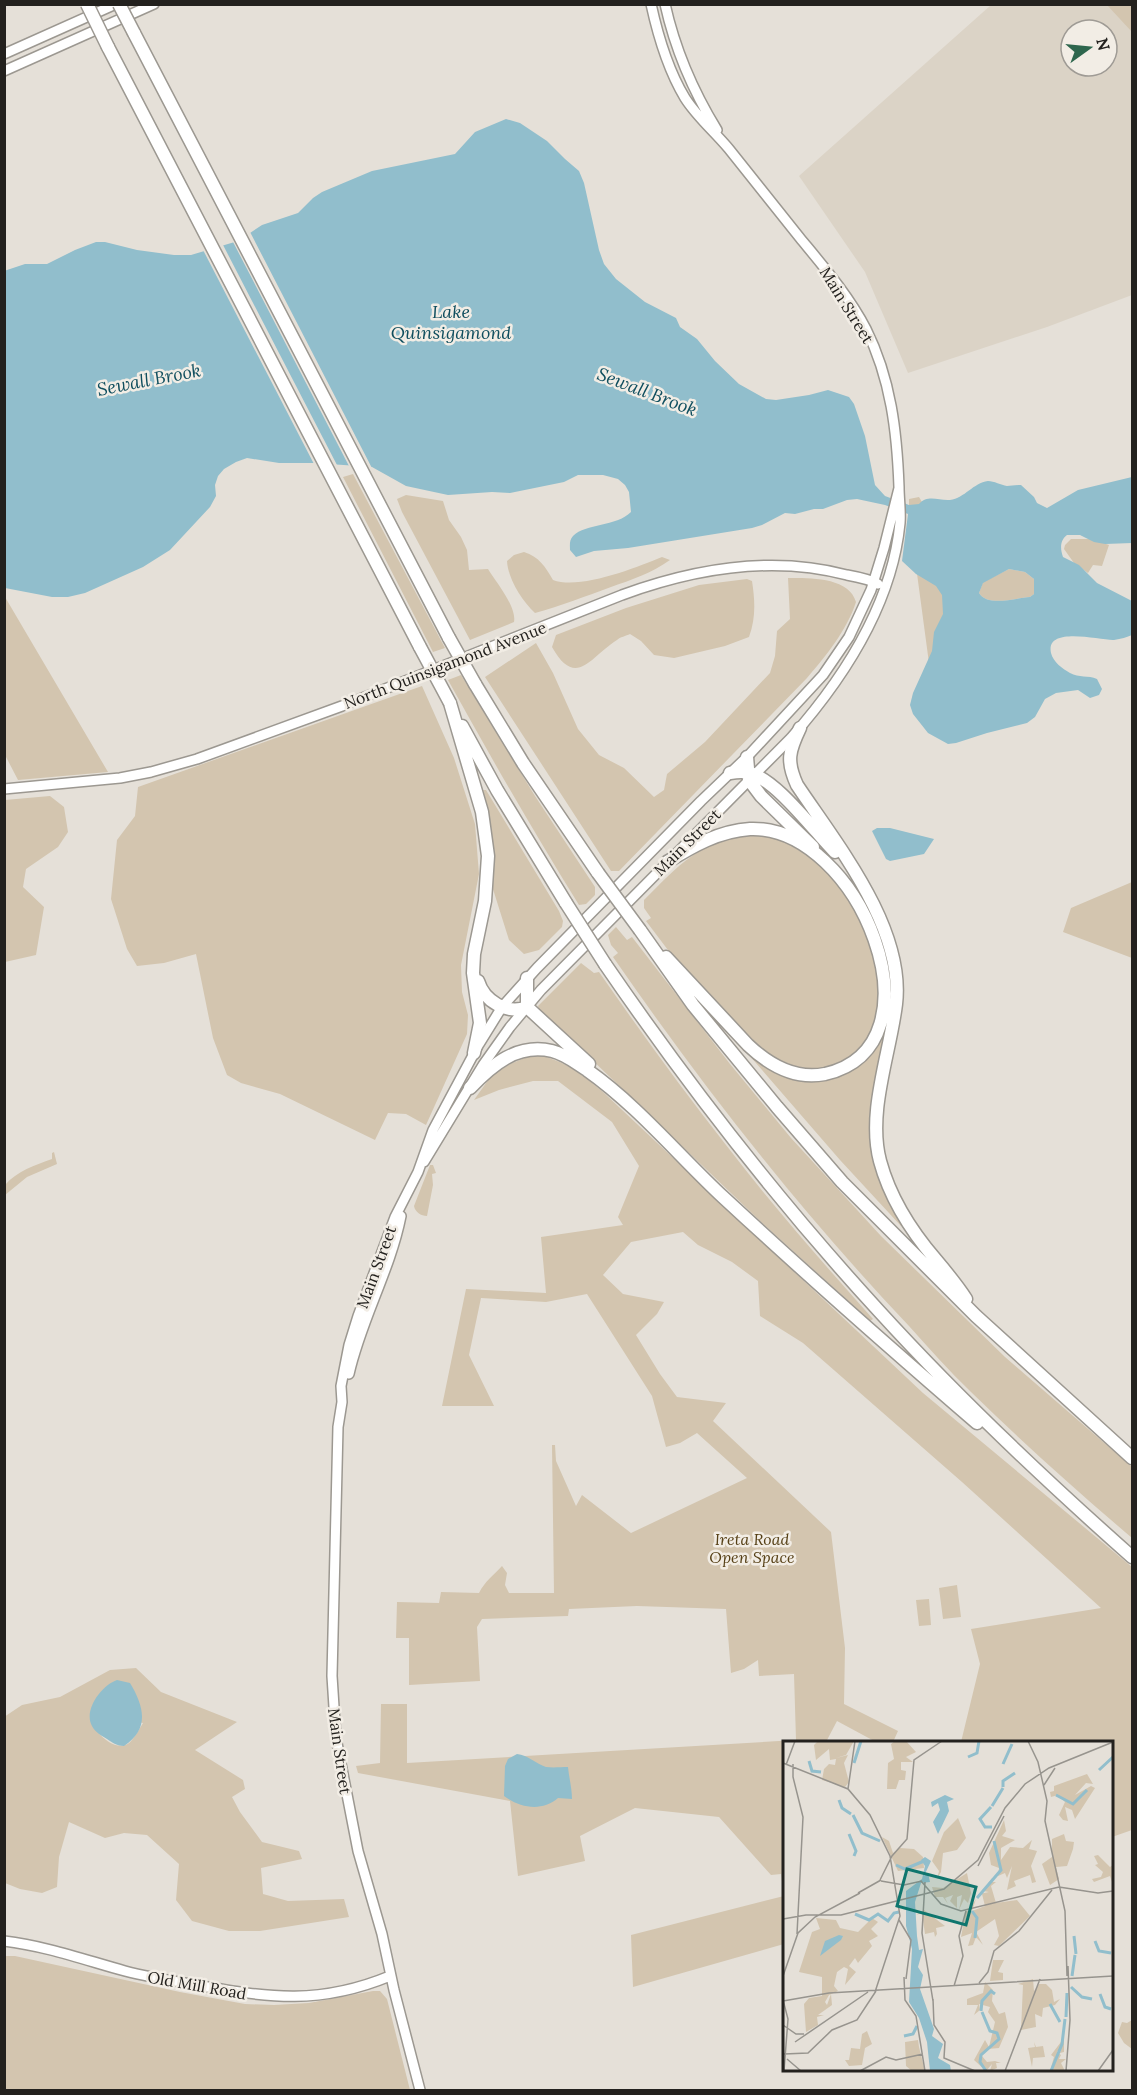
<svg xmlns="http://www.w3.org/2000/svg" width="1137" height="2095" font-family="Lora,serif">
<rect width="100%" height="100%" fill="#e5e0d8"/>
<!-- built -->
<path fill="#dbd3c6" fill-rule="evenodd" d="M1130,4L1132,7V295L1047,327L908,373L865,272L799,176L991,5ZM1071,30H1107V66H1071Z"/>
<!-- green -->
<path fill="#d3c5af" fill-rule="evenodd" d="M1107,5H1132V32Z
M353,474L445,648L433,652L343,477Z
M406,495L443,501L449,520L461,537L467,550L469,570L488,569C496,582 517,607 514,622L470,640L402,512L397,499Z
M919,497L928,512L949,601L931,678L909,514V499Z
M1071,539H1092L1109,545L1102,566L1093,565L1088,573L1074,563L1064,549L1065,545Z
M524,552C539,557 545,566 553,580C580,590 635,568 662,557L670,560C652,573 631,580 611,587C586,596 561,606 535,613C522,601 508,579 507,561L514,555Z
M1009,569L1025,572L1034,579V594L1030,597C1016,598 987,607 979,593L983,582Z
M788,578C810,578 849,577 856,602C847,630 826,656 807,678L619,871H611L485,677L536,643L553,673L578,729L599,755L624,768L654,797L664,790L667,774L705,742L770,673L775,656L777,631L790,619Z
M747,579L752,581C755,601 756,618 749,637L725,646L674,658L654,655L641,641L630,634C626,636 620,637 617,640C591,656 576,690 552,647L556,635L626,608L699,585Z
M5,597L108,772L18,780L5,755Z
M461,675L535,796L595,887V895L586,904L579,905C533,831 490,756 448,680Z
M422,686L454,758L475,824L479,874L461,965L462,992L468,1015L467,1034L426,1125L406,1114L388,1113L375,1140L280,1094L241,1083L227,1075L213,1038L196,954L164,963L137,966L127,949L111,899L117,840L135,816L138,787Z
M483,790H486L559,911L563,921L562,927L539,950L524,954L509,940L492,886V834Z
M50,796L64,807L68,832L58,847L26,869L23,887L44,907L36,955L5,962V800Z
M750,833L777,837L816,857L858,909L880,973L878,1020L858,1052L834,1067L815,1070L801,1069L766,1054L752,1042L674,958L646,921L651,918L644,908V900C680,864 698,843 750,833Z
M1132,882V958L1063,932L1071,908Z
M616,927L627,940L632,937L730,1064L791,1138L881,1236L1005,1357L1132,1467V1538C1077,1491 1023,1443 971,1392C949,1371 929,1348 909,1326C800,1211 703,1087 613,957L618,953L611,945L608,935Z
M581,963L594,973L599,972C640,1031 682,1089 726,1145C772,1205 822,1262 873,1319L870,1321L758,1219L539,1009L538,1006Z
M887,1012L890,1013L873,1144L904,1224L901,1226L840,1160L749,1055L751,1053C765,1064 777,1065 794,1069C804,1072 819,1078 830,1077C864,1072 880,1041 887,1012Z
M535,1054C565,1061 581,1073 603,1092L923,1393L1132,1567V1830L1112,1837V1742H961L980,1664L971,1629L1101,1608L962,1482L803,1343L760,1316L758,1281L732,1262L698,1245L683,1232L631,1242L603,1275L623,1294L664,1302L657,1314L636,1335L660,1374L677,1397L726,1403L713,1421L831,1532L845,1648L844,1704L898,1731L893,1742H876L837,1721L826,1742H784V1944L633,1987L631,1935L784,1896L781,1874L771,1875L719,1817L635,1808L580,1836L585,1861L518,1876L510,1801L358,1773L356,1766L380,1763L381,1704H407V1763L796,1740L794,1674L759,1676L758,1660L744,1669L731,1673L726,1609L637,1606L569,1609L568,1616L482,1619L477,1627L480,1681L409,1685V1638H396L397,1602L439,1603L441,1592L479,1593C485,1581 493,1576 502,1566L507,1573L505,1585L509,1593H554L552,1445H555L556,1461L576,1506L582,1495L631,1533L747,1478L697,1433L680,1443L666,1447L652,1396L587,1294L546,1302L481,1298L469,1355L494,1406H442L466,1289L546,1293L541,1237L623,1225L618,1217L639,1166L612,1122L558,1081H533L499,1090L474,1100L491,1076L510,1064Z
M54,1152L57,1164L27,1177L5,1195V1185C17,1171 35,1165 52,1159V1153Z
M430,1165H433L436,1173L432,1174L433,1185L427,1216C421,1216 415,1212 414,1206Z
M957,1585L961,1617L943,1619L939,1588Z
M929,1599L931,1625L919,1626L916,1600Z
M136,1668L161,1692L237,1722L195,1750L243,1780L245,1789L232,1797L240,1812L262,1842L299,1851L302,1859L261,1868L263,1894L288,1901L344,1899L349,1917L260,1931H229L192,1921L176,1900L179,1864L147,1835L124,1833L105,1838L69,1822L59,1857L57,1887L42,1893L20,1889L5,1883L4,1717L22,1705L60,1697L110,1670ZM90,1713L143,1723C139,1729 135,1738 129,1743C115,1754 90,1730 90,1713Z
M4,1956H15L180,1992L245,2004L274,2005L309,2003L373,1991H380L387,1999L410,2090H5Z
M1132,2020V2049L1124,2043L1118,2033L1122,2022L1127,2023Z"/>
<!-- water -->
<path fill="#91becc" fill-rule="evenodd" d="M506,119L520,123L547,141L565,159L579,171L584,183L599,250L604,264L616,279L645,302L676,318L680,327L697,339L715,361L739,384L766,399L776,400L809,395L828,390L849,397L854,404L865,436L875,485L885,496L909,505L919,504C928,494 939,501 950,500C965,498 973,483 988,481C994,481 1001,485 1007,486C1011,486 1016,485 1021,485L1034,497L1037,503L1047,508L1078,490L1132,477V543L1105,544L1094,542L1080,535H1067C1060,540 1060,549 1063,557L1079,565L1097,583L1132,601V635C1127,637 1121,639 1114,640C1102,641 1045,625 1051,653C1053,662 1063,669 1070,673C1079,678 1088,675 1097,679L1102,689L1099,695L1090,698L1078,690L1056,693L1045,699L1035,717L1027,723L987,733L956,743L948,744L928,733L913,714L910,705L913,693L932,651L934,632L943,614L942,595L936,586L916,574L902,561L908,514L885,505L857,499L847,500L823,509H814L795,514L785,513L762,525L752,528L628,548L594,551L576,557L570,550C570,546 569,540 573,536C586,523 616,527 631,512L629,492L625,485L618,479L603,475H578L564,482L510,493L492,492L448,495L406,486L372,467L315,463H279L247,458L236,462L224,469L218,476L215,485L216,496L210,507L170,550L143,567L85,593L68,597H52L5,588L4,271L25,264H47L75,250L96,242H105L137,250L174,255H191L238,241L262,225L298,213L313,198L322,192L372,171L455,154L475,132ZM1009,569L1025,572L1034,579V594L1030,597C1016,598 987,607 979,593L983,583Z
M877,828H890L934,839L924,854L890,861L886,859L872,831Z
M117,1680L130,1683C144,1706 150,1729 124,1746C117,1746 113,1743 107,1739C102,1736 95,1732 92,1726C83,1710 102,1685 117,1680Z
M517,1754C528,1755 536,1764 546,1767C553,1768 561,1767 568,1767C569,1778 572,1788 572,1799L558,1798C542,1812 520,1808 504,1796L505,1766L508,1759Z"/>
<!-- pier -->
<path fill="#e5e0d8" d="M249,230L374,472L350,468L232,240Z
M222,243L338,467L315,466L202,248Z"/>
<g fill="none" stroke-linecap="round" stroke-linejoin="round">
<!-- secondary casing -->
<g stroke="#9c9891" stroke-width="12">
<path id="secondary" d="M665,4C675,49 693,91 717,130
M4,54L116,4
M4,71L154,4
M4,789L120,778L151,772L197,759L342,706L622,595C693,569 772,555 847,575C858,577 869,579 878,584
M424,1162L483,1065L510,1027L541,990L791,738C844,678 892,605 900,523C901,512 899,499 899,487C897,432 891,379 866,329C849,296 823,266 800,238C776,208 753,179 729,149C715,132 697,117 685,98C668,70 658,36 651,4
M349,1374C361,1320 390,1271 401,1216
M4,1941C46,1946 85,1960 125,1971C148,1977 173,1981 197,1985C270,1998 320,2005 390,1976
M420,2090L394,1990L382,1934L358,1851L336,1738L332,1676L338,1427L342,1402L341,1386L349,1345L358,1316L395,1217L418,1172L433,1130L479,1044L502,1007L537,968L701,801L747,757L823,675L849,637L871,590L884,548L899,488"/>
</g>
<!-- motorway casing -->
<g stroke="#9c9891" stroke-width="15">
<path id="motorway" d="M134,33L449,638
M108,47L420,647
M475,684L523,763L598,873
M450,703L482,812L488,856L485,901L474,954L473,973L480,1023L474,1053
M462,726L497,790L566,903
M800,728C789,751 786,761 797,785C837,845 905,928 896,1004C890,1054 867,1112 880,1161C890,1198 911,1231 936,1260C947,1273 957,1285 966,1299
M747,757L749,780L761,796L813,847
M730,773C736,772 743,771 749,773C775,778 815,832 835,852
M640,930L693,1005L777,1107L842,1182L976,1316L1132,1458
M666,957L748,1045C769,1065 795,1080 825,1074C948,1046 859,825 750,829C719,831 693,846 667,862
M605,964C688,1085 779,1202 878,1310C958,1398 1044,1479 1132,1557
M527,978V1007L589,1064
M478,981C484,1001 507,1015 527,1007
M470,1088C492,1065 517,1043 552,1051C565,1054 576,1063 587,1070C638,1106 678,1155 723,1197C806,1274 891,1349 977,1423"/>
</g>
<!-- secondary -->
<use href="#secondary" stroke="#fff" stroke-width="9"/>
<!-- motorway -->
<use href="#motorway" stroke="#fff" stroke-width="12"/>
<!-- motorway-bridge casing -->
<g stroke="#9c9891" stroke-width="15" stroke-linecap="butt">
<path id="motorway-bridge" d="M87,4L108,47
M119,4L134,33
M449,638L475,684
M420,647L450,703
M598,873L640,930
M566,903L605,964"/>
</g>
<!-- motorway-bridge -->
<use href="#motorway-bridge" stroke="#fff" stroke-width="12"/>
</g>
<g text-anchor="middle" stroke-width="5" stroke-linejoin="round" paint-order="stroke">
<!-- street labels -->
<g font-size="16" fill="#23211e" stroke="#f2ede5">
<text transform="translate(847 305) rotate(58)" y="6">Main Street</text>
<text transform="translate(445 665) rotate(-21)" y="6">North Quinsigamond Avenue</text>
<text transform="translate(687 842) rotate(-45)" y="6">Main Street</text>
<text transform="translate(376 1267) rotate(-70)" y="6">Main Street</text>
<text transform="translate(340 1751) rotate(82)" y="6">Main Street</text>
<text transform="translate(197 1985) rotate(10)" y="6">Old Mill Road</text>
</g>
<!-- park labels -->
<g font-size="16" font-style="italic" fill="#553f15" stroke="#f2ede5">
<text x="752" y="1545">Ireta Road<tspan x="752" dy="18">Open Space</tspan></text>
</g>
<!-- water labels -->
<g font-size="18" font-style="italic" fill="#0f4e5e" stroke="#f2ede5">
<text x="451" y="318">Lake<tspan x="451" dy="21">Quinsigamond</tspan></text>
<text transform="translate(149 380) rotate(-11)" y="6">Sewall Brook</text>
<text transform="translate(647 392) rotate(21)" y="6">Sewall Brook</text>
</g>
</g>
<!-- overview -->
<g transform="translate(783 1741)">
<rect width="330" height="330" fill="#e5e0d8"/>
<path d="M35,0H71L63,14L53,17L65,14L61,22L66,41L62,46L39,39L41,28L46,23L52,24L53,18L47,19L46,8L33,19L31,4ZM112,0H123L133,11L123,16L130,21H118V29L123,30L122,39H116L113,48H104L105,22L111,18L108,3ZM304,33L310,43L303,42L292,54L308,45L312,47L292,78L289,69L282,66L285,80L280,79L276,74L282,61L275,54L268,56L267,51L271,50V45ZM175,77L183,97L174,109L160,112L158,131L154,138L156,130L149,120L161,91ZM221,79L223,90L219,95L232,99L218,107V119L227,106L240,107L249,99L246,108L254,110L248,125L253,141L249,142L247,134L231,140L233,145L224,149L229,125L224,137L222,132L215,135L216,127L208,124L206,112ZM281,93L283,100L291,101L290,108L284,125L273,126L276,138L267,144L259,123L269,116V98ZM99,96L106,100L110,112L117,107L131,108L140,116L141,127L115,130ZM315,114L327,126L330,124V144L327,135L311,141L309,138L318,136L320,131L312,124L315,123L311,115ZM184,132L188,152L185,162L181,158L176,169L179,154L174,156V167L167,160L170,154L162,157L165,163L160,156H152L149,146L160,147ZM209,137L208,141H213L208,145L213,162L234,159L247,175L216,205L211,204L216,195L212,178L193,191L200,204L193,196L190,204L185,205L189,192L178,196L183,170H189V164L193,158L189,170L202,165L199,153L194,156L196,153L206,151L200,150ZM141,169L162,185L153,187L154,193L152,196L151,191L142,193L139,172L133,174ZM33,177L53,179L57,187L75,191L89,177L95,181L88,188L95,195L86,200L89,205L75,222L72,217L66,225L73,231L62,244L65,228L61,226L54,231L51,245L55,250L46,254L42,261L44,264L48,253L49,264L35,274H41L34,276L35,284L23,291L21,263L26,257L39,255V236L16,231L29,191L37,188ZM210,219H221L215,231L220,232V239L207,240ZM250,238L251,250L256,243H263L269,249L271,261L277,258L272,264L260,267L259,276L252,273L253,286L238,289L240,244L235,243ZM202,241L210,249L209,260L216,273L222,271L225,286L216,307L205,308L199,315L204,321L212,320L218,322H213L214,327L207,330L209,323L203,330L191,319L202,299L206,306L212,281L205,271L207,266L196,263L197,269L191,274L195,264H184V258L200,252ZM84,290L89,303L82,307L79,324L66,325L62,319H66L68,307L77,308L79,293ZM281,297V311L277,312L278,307L274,311L278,314L276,318H283L278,322L282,330H267L271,316L268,314ZM135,299L136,306L142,330H129L123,325L122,301ZM251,301L253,306L260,305L262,316L250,317L249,326L245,307L252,306Z" fill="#d3c5af"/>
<path d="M162,54L171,58L164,61L166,70L155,93L150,81L157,69L155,62L149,66L148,61ZM142,116L148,120L141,135L145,132L147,141L138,142L132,161L134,195L136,209L140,208L135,226L140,234L137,248L151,288L149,295L160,303L155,317L167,324L168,330H147L144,301L136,277L126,261L129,208L123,185V150L139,138L142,125L138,119ZM56,194L60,195L58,199L37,215L42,200Z" fill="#91becc"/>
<path fill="none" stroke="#91becc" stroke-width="3" d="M185,16L194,12L196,0M26,20L29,30L38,31M71,22L78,0M220,23L229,3M316,29L330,16M220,46V40L232,32M273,54L290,63L304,49M56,59L59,67L68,73M209,65L220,47M208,66L197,78L202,86H209M70,74L79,92L97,100M66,93L73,110L71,115M113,124L122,128L141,120M194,157L218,129L211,100M189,170L194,177L192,197M72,173L86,179L95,173L105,180L111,172L116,171M291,195L293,213M312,200L316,210L328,212M289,235L292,214M288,246L299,256L309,258M317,253L322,266L328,268M267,263L277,281M198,270L199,260L208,250L212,253M199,271L207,290L214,292L216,298L198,314L197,321L203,330M283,276L284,252M121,295L130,293L134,285M268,330L279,303L282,278"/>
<path fill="none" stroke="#97948e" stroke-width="1.5" d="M245,0L255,21L264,60L262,80L282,170L284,235M0,22L65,48L87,74L107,115L117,175L92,251M10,23V36L20,76L14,193M3,24L12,0M261,44L272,27M65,48L72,0M195,125L221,75M97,139L109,115L124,98L131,19L159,0M98,140L121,144L139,140M138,140L158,163L178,170L276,146L315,152L330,150M142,141L139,192L150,260M75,152L98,139M0,178L23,174H58L161,148L195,119L222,67L242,43L266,27L330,1M116,179L128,199L123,238M0,235L15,192L32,176L77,152M121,236L122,259L133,275L142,330M196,242L205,231L211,210L236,190L269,149M171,245L180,215L176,195L183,170M150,258L151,284L162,301L161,317L192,330M0,259L5,278L1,330M0,260L46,252L330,235M0,284L13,293H21M12,301L85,251M1,313L25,312L49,289L74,279L93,250M4,318L18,330M77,330L103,316L113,319L140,313M222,330L257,238M283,330L287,279L285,225M315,330L330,309"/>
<path fill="#0f766e" fill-opacity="0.15" stroke="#0f766e" stroke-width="3" d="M124,128L193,146L183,184L114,165Z"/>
<rect width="330" height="330" fill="none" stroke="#23211e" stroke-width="3"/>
</g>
<!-- border -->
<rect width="1137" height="2095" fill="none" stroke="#23211e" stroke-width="12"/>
<!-- north arrow -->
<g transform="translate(1089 48) rotate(75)"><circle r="28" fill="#f2ede5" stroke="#9f9b95" stroke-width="1.5"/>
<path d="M0-4.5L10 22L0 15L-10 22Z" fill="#2e664d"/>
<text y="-9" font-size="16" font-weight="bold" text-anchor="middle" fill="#23211e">N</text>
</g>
</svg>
